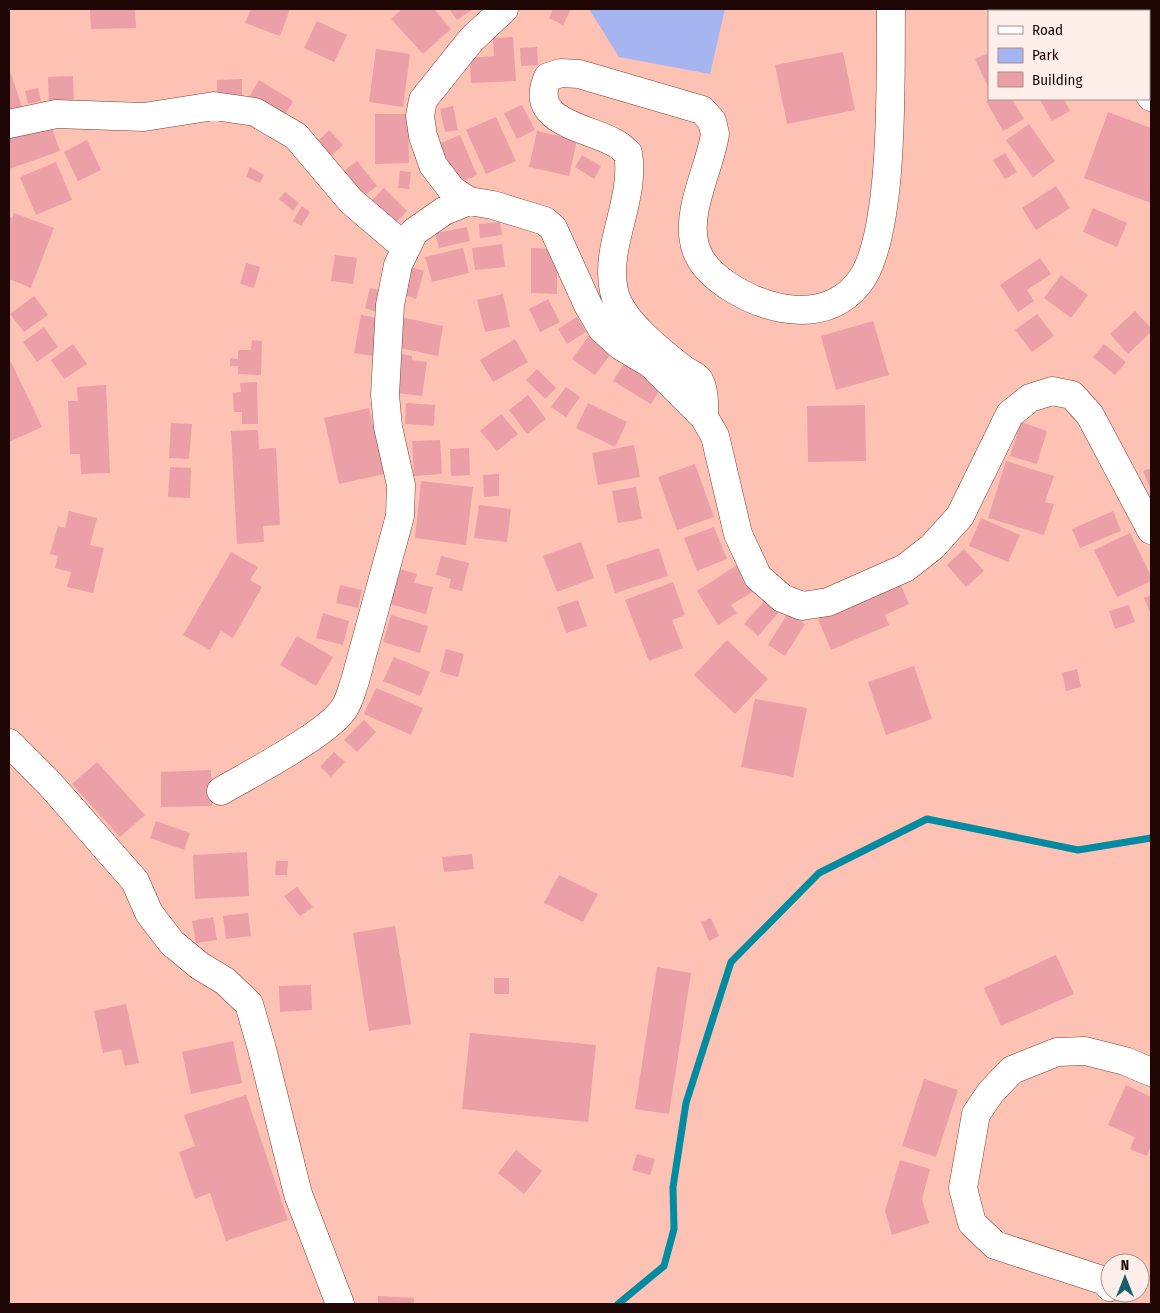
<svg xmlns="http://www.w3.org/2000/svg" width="1160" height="1313" font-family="'Fira Sans Condensed',sans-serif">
<rect width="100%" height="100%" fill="#fdc2b4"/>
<!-- green -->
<path fill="#a6b4ef" d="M589,9H725L710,74L619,57Z"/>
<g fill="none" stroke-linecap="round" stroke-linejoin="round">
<!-- stream -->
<path stroke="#028ba1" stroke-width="7" d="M618,1304L664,1266L674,1229L673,1187L686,1103L731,962L819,873L927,819L1078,850L1151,838"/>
</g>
<!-- building -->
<path fill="#eaa0a6" d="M90,9H135L136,28L91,29Z
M251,9H290L280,36L245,23Z
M402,9H434L451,29L423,54L391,19Z
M449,9H473L457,20Z
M553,9H571L563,25L549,18Z
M317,21L347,35L334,62L304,48Z
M513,37L516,81L471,83L470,58L494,56L493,38Z
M537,47L538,65L521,66L520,48Z
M376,49L410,54L403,107L369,102Z
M843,52L855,110L787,124L775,65Z
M989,53V89L975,59Z
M9,68L22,107L9,111Z
M73,76L74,107L49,108L48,77Z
M242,79V99L217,100V80Z
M259,80L293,101L283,118L249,97Z
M38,88L41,101L28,104L25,91Z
M991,99H1012L1024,119L1003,131L986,101Z
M1042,99H1064L1070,111L1052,121L1040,100Z
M522,105L535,130L517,139L504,113Z
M453,106L458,130L445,132L440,109Z
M1108,112L1151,128V203L1084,178Z
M375,114H408L409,163L375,164Z
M496,117L516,161L486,174L466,130Z
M49,120L60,151L9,169V135Z
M1029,124L1055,161L1033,177L1006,140Z
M329,130L343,145L329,158L315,144Z
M537,131L577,140L569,176L529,167Z
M460,135L477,175L454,185L436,145Z
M87,140L101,170L78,181L64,152Z
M1005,153L1017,172L1005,179L993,160Z
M582,155L601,166L594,179L575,167Z
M357,161L377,186L360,199L340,174Z
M56,162L72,200L36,215L20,177Z
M250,167L264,175L260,183L246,177Z
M400,171L411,172L409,189L398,188Z
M1056,186L1070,208L1036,230L1022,208Z
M384,188L407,211L390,229L366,206Z
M285,192L299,203L293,211L279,199Z
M302,206L310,212L301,226L293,221Z
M1093,208L1127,223L1117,247L1083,232Z
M14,213L54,228L31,288L9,279V216L12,218Z
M500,222L502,235L480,238L479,224Z
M467,227L470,241L439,248L435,233Z
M502,244L505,267L475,270L472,248Z
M463,248L469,273L432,282L425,257Z
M531,248L557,249V294L531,293Z
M335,255L357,258L353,284L331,281Z
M1040,258L1051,274L1027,290L1034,301L1018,312L1000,285Z
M246,263L260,267L254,288L240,284Z
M410,267L424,271L416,299L402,294Z
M1061,275L1088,295L1071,318L1044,298Z
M370,288L386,292L380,313L365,308Z
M503,294L510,327L485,332L477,300Z
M34,296L48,315L24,332L10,314Z
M548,299L560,322L540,332L529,309Z
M1135,311L1151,328V332L1128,354L1110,334Z
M1037,314L1054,336L1032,352L1015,330Z
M361,315L384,319L378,357L354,353Z
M401,317L443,326L438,356L395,347Z
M577,317L586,332L567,344L558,329Z
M873,321L889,375L836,390L821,336Z
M44,327L58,347L37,362L23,342Z
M590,334L613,351L595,375L572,359Z
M515,339L528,362L493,382L480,360Z
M252,340L262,341L261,375L238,374V366H230V358L238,359V350H251Z
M73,344L87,364L64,379L51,360Z
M1104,344L1126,362L1115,375L1093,357Z
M395,353L412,356V360L427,362L422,396L389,392Z
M11,362L42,427L9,442V363Z
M625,362L663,384L651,404L613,381Z
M537,369L556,388L545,399L526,380Z
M257,382L258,424H242V412H234L233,393L241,392L240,383Z
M106,385L110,473L81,474L80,454H70L68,401H78L77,387Z
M566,387L580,397L566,417L551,407Z
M528,395L546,419L527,434L509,410Z
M406,403L435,405L434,426L405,424Z
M588,403L627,422L615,447L576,428Z
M865,405L866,461L808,462L807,406Z
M369,408L384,474L339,484L324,418Z
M501,414L518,434L497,451L480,431Z
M1021,422L1047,431L1037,464L1010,456Z
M171,423L192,424L189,459L169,458Z
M258,430L259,449L276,448L280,525L263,526L264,542L237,544L231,431Z
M440,440L442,474L414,476L412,441Z
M634,445L640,477L598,485L592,453Z
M469,448L470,475L451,476L450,449Z
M1006,461L1054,476L1045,502L1054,504L1044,535L988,518Z
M695,464L714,517L677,530L658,477Z
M170,467L191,468L190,498L168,497Z
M1151,468V490L1143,471Z
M499,474V496L484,497L483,475Z
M421,481L473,487L466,545L415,538Z
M636,487L642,519L618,523L612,491Z
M479,505L511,509L507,542L474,538Z
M69,511L97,518L90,545L104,548L93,593L67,587L71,572L55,568L58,556L50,554L58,526L65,528Z
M1113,511L1121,531L1080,548L1072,529Z
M981,518L1020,535L1008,562L969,546Z
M714,527L727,559L697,571L684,538Z
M1130,533L1151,576V581L1117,597L1094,550Z
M581,542L594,578L557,592L543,556Z
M659,548L668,576L615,593L606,565Z
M964,549L984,571L966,587L947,565Z
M231,552L258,567L250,580L262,587L233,638L221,631L210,650L183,635Z
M441,556L469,563L462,591L449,588L451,579L436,575Z
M737,565L754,591L731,605L737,613L718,625L697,591Z
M399,569L417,574L414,583L433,587L426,614L390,604Z
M673,582L685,615L672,620L683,648L649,661L625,600Z
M900,583L909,604L885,615L889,625L831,650L818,619Z
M340,585L362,590L358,608L336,603Z
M1151,595V615L1144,598Z
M766,599L780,611L758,636L744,624Z
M578,600L587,626L566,633L557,607Z
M1129,605L1135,622L1115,629L1109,611Z
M323,613L349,621L343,645L316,638Z
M788,613L805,624L785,656L768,645Z
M391,615L428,626L420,653L383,642Z
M297,636L333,657L316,686L280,665Z
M727,640L768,679L735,714L694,675Z
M446,649L464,654L458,677L440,672Z
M394,657L430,672L420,696L383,681Z
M914,666L932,719L886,735L868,682Z
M1077,669L1081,687L1066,691L1062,673Z
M376,688L423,708L411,735L364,714Z
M755,699L807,708L793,777L741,767Z
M364,720L376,732L357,752L344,740Z
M334,752L345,762L331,777L320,767Z
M97,762L145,815L120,837L72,784Z
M211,770L212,806L161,807V772Z
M156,821L190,833L184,850L150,838Z
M247,852L249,896L195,899L193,855Z
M472,854L474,869L444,872L442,857Z
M276,861H288L287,875H275Z
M559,875L598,894L583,922L544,903Z
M297,887L313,907L300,916L284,896Z
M248,913L251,936L226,939L223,916Z
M213,917L217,940L196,943L192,921Z
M711,918L719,936L709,941L701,922Z
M395,926L411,1024L369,1031L353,933Z
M1056,955L1074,994L1001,1026L984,988Z
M657,967L691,973L669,1114L635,1109Z
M494,978H509V994H494Z
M311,985L312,1010L280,1012L279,986Z
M126,1004L139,1063L125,1066L121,1049L103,1053L94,1011Z
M470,1033L596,1045L588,1122L462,1109Z
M233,1041L242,1083L191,1094L182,1052Z
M924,1079L958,1090L936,1157L902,1146Z
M1126,1085L1151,1097V1146L1147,1156L1130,1149L1135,1137L1108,1125Z
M246,1095L288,1220L226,1241L210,1193L195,1199L179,1152L195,1146L184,1115Z
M516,1150L542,1171L524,1194L498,1173Z
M637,1154L655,1159L650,1175L632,1170Z
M900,1160L930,1169L922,1199L929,1223L892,1235L885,1211Z
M378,1296L414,1298V1304H378Z"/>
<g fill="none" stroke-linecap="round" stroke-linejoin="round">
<!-- minor casing -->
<g stroke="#7b3e30" stroke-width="29">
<path id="minor" d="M504,9L471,40L423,100L420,116L423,136L433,165L452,190L469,201L493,205L545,221L553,228L588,305L602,329L621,346L651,364L704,417L715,436L738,534L758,577L782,598L802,606L828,602L905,568L932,547L960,516L1010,414L1030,398L1052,391L1072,395L1090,415L1151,530
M1104,11L1105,9
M1149,94L1151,97
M9,124L56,114L144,117L214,106L255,112L296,136L351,201L406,248
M704,417C704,405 705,391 699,380C696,375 688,373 683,369C660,351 620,320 614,291C604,246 636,200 628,153C624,150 620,145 615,143C588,127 527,123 548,77L561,73L579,74L702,110L712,121L715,134C710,167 687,209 694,241C697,261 712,275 727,285C766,311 824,325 858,284C896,239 890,71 891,9
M9,743L50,784L135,881L149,913L172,943L200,966L225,981L249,1004L262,1049L298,1194L340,1304
M221,791C250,774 330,733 345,707C350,699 352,689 355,681L400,516L401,485L388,427L385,395L390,305L398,265L414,232L444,211L469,201
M1110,1287L1105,1281L995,1245L972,1223L963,1188L976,1114L991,1092L1012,1070L1057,1052L1085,1051L1125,1061L1151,1072"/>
</g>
<!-- minor -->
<use href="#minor" stroke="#fff" stroke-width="28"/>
</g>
<!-- border -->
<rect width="1160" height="1313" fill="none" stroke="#1d0603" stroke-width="20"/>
<!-- legend -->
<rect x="988" y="10" width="162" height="90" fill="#feefeb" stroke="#a4928e"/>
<rect x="998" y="26" width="25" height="8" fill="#ffffff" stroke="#a4928e"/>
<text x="1032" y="35" font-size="15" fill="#1d0603">Road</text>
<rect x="998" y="48" width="25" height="15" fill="#a6b4ef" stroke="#a4928e"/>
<text x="1032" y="60" font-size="15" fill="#1d0603">Park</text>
<rect x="998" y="72" width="25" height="15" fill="#eaa0a6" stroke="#a4928e"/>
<text x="1032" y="85" font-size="15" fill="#1d0603">Building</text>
<!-- north arrow -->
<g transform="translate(1125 1278)"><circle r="24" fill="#feefeb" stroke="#a4928e"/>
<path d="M0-4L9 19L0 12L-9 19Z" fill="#16606e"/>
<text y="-8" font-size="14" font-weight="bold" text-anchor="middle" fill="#1d0603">N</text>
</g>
</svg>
